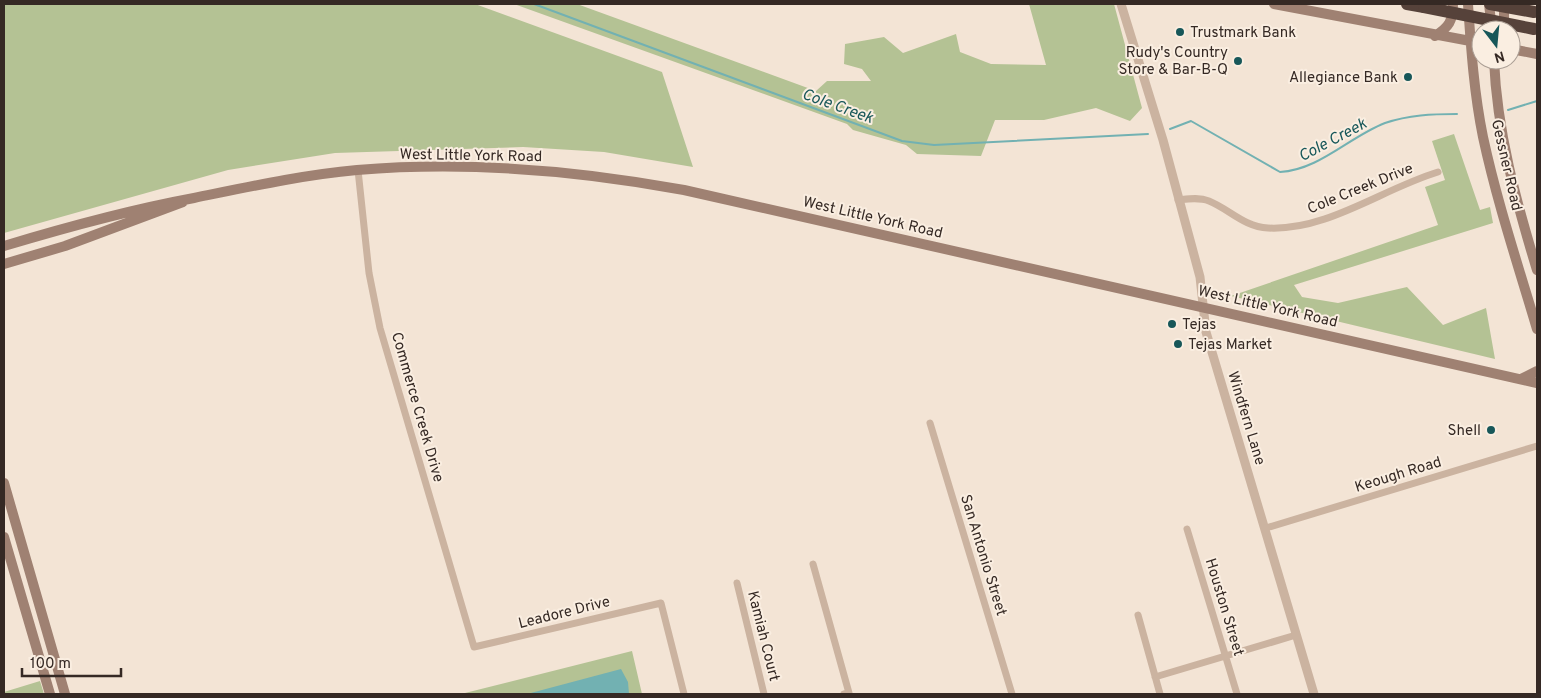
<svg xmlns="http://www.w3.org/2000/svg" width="1541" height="698" font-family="Overpass,sans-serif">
<rect width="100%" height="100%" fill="#f3e4d5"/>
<!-- green -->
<path fill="#b4c294" d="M4,4H475L662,72L693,167L604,152L523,147L335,153L228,170L4,233Z
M514,4H577L816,91L827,81H871L862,69L844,64L845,44L884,37L903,53L956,34L960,52L991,64L1046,65L1029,4H1114L1142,108L1130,121L1096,108L1044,120H995L981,156L917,154L906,145L853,130L847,124Z
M1454,134L1480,210L1490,207L1493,223L1294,285L1302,297L1338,303L1407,287L1443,325L1486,308L1495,359L1231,296L1438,225L1425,187L1445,180L1432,141Z
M632,651L642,694H461Z
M40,681L44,694H4V692Z"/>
<!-- water -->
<path fill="#72b1b2" d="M621,669L628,682L629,694H527Z"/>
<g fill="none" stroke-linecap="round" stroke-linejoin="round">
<!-- stream -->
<path stroke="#72b1b2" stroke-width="2" d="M534,4L902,141L934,145L1148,134
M1508,110L1537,101
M1170,129L1191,121L1280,172C1319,170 1349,137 1385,123C1409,115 1432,114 1457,114"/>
<!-- minor -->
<path stroke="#cbb3a0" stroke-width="7" d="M358,170L369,273L380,328L474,647L661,603L684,694
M1178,200C1188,199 1199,197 1209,201C1229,209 1244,227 1268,228C1327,231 1382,189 1438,172
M930,423L1012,694
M1266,528L1537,446
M1187,529L1237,694
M813,564L849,693L844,694
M737,583L764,694
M1138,615L1160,694
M1155,677L1296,635"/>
<!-- tertiary -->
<path stroke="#cbb3a0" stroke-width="9" d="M1121,4L1163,140L1200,277L1206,332L1314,694"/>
<!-- secondary -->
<path stroke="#9f8172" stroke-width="10" d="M1274,4L1481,43
M1468,4C1471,48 1474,93 1483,137C1497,202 1518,265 1537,329
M1489,4L1492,30
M1504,4V30
M1435,36C1449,27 1453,21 1453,4
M1511,49L1537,54
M1494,60C1497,132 1516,201 1537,270
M4,246C67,227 129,210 194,198C248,187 302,175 357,170C467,161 576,170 684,190L1537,383
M4,264L65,246L183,202
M1521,379L1537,371
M4,483L65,694
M4,537L50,694"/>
<!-- motorway -->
<path stroke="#56423a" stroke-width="12" d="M1407,4L1424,7"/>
<!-- motorway-bridge -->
<path stroke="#56423a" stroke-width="12" d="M1490,4L1534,12
M1424,7L1534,29"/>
</g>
<!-- markers -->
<g fill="#175759" stroke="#faeee1" stroke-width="2">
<circle cx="1180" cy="32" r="5"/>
<circle cx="1238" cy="61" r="5"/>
<circle cx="1408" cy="77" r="5"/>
<circle cx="1172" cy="324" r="5"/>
<circle cx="1178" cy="344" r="5"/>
<circle cx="1491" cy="430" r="5"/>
</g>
<g text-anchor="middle" stroke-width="4" stroke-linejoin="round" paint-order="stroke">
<!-- poi labels -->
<g font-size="15" fill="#352924" stroke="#faeee1" text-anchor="start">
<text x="1190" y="37">Trustmark Bank</text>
<text x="1228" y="57" text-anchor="end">Rudy's Country<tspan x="1228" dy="17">Store &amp; Bar-B-Q</tspan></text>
<text x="1398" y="82" text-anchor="end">Allegiance Bank</text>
<text x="1182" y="329">Tejas</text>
<text x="1188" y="349">Tejas Market</text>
<text x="1481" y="435" text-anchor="end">Shell</text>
</g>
<!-- street labels -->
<g font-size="15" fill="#352924" stroke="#faeee1">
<text transform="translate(471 155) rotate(1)" y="5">West Little York Road</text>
<text transform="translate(1507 165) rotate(77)" y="5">Gessner Road</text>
<text transform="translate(1360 188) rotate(-22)" y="5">Cole Creek Drive</text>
<text transform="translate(873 217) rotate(13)" y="5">West Little York Road</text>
<text transform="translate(1268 306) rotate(13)" y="5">West Little York Road</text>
<text transform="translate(418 407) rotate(74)" y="5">Commerce Creek Drive</text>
<text transform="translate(1247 418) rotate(73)" y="5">Windfern Lane</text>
<text transform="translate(1398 474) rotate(-17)" y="5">Keough Road</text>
<text transform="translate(984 555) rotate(73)" y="5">San Antonio Street</text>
<text transform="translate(1225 607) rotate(73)" y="5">Houston Street</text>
<text transform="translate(564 612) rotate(-14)" y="5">Leadore Drive</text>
<text transform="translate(764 636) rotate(76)" y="5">Kamiah Court</text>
</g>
<!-- water labels -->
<g font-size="16" font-style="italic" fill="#175759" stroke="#faeee1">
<text transform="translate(838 105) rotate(20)" y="6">Cole Creek</text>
<text transform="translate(1332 139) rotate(-28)" y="6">Cole Creek</text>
</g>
</g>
<!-- border -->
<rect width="1541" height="698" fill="none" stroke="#352924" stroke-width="10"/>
<!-- north arrow -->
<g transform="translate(1496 45) rotate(164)"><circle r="24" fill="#faeee1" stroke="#ab9f95"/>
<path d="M0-4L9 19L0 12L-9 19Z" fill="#175759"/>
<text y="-8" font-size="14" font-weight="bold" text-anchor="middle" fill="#352924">N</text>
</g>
<!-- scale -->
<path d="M22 668v8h99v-8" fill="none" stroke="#352924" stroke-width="2.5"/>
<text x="30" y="668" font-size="15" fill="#352924" stroke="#faeee1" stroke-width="4" paint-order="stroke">100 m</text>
</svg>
